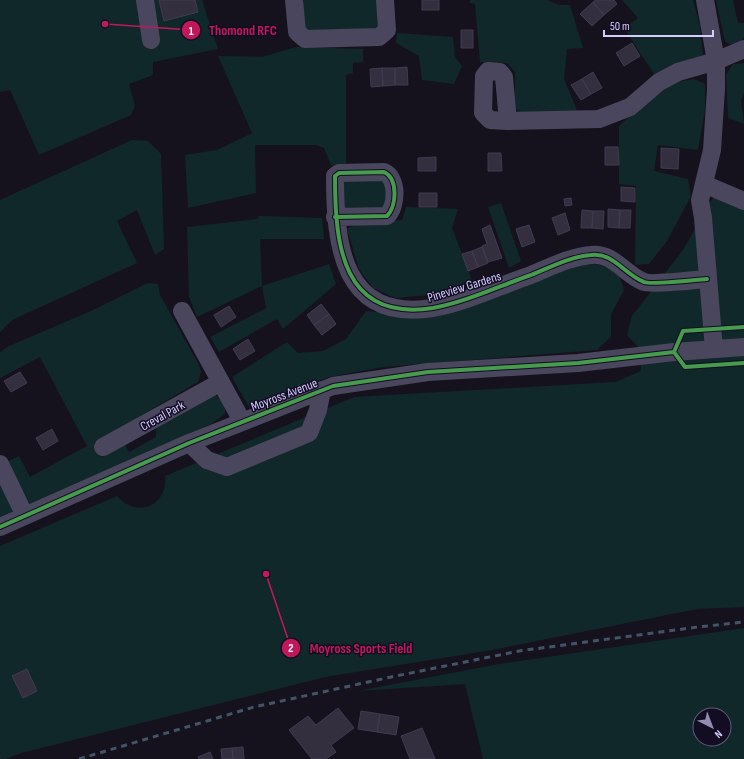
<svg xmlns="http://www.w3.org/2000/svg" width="744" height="759" font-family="'Sofia Sans Condensed',sans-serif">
<rect width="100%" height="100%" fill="#15121d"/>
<!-- green -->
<path fill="#11282a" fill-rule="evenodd" d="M0,0H202L218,49L153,62V75L129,84L135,106L131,115L39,155L10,90L0,92Z
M304,0H377V26L373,31L307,33L302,29L301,4Z
M470,0H547L559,5H570L583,48L567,49L564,79L578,113L522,114L515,108V72L507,63L480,62L475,4L470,3Z
M622,0H693L700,26L703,57L654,74L624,28L638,18Z
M716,0H733L738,23H744V37L737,47L725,42Z
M397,33L453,37L455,57L462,66L454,84L422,80L419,56L396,43Z
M296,47L363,49V62L353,63V73L346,75V164L331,165L324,148L317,145H255L256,193L188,208L185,155L217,150L252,133L218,56L262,57Z
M744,63V94L741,100L744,124L728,118L726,75L733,64Z
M694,79L705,84V110L698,150L658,145L654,171L688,179L691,196L667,241L649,264L635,265L636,186L619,184V126L643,104L672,83Z
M132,140L148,141L161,154L164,249L155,255L137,210L117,221L137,263L12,320L0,332V200Z
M382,178L388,185L387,205L380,209L344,210V179Z
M714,196L744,209V607L697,609L492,650L325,677L21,753L6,759H0V546L117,496C137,519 168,506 165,476L354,397L597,383L616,382L641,371L639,348L627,335L632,316L683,250Z
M501,203L521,261L509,268L488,207Z
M406,207L458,209L452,228L472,280L443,294L395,298L373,288L359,269L347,229L355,224L402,220Z
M259,216L322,218L324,239H260L262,286L329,264L336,284L283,329L277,319L219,352L210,337L266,308L262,286L197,317L189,297L187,227L258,219Z
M595,264L617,269L624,290L611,314V337L597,350L383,367L329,377L249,407L232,377L287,342L298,353L323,351L346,339L366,311L429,317L468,306L576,266Z
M148,283L158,284L160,295L198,363L201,372L198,382L94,443L102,457L125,444L129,452L156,437V426L215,395L225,402V414L211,424L0,518V465L19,456L30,477L87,446L40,357L0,378V352L9,346L91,311Z
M744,628V759H483L465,684L358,691L499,664ZM700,715H724V739H700Z"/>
<!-- building -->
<path fill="#332f3f" stroke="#413b51" d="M159,0H195L198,12L164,21Z
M422,0H439V10H422Z
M596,0H614L617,4L604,15L593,2Z
M593,2L604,15L592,26L580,14Z
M461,30H473V48H461Z
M632,43L640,56L624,66L616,53Z
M407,67L408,85H395V68Z
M382,68H395V85L383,86Z
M382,68L383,86L371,87L370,69Z
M593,72L602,88L591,94L582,79Z
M582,79L591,94L581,100L571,85Z
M605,147H618L619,165H605Z
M661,148L679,149L678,169L661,168Z
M488,153H501L502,171H488Z
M436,157V171H418V158Z
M621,187L635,188V202L621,201Z
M419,193H437V207H419Z
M571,198L572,205L565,206L564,199Z
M608,209L620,210L619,228L608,227Z
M582,210L593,211L592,228H581Z
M620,210H631L630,228H619Z
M593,211H604L603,229L592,228Z
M565,213L570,230L558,235L552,218Z
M490,225L502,258L488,262L482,246L487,244L482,229Z
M529,225L535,242L522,247L516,229Z
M482,247L488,263L478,267L472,251Z
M472,251L478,267L468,271L462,254Z
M321,304L329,314L314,325L307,315Z
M229,306L236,317L221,327L214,315Z
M329,314L336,324L322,335L314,325Z
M248,339L255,351L240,360L233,349Z
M20,372L27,383L11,392L4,381Z
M52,429L58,441L43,450L36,438Z
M27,669L37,691L23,698L12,676Z
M338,708L354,728L331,745L336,752L326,759H312L289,730L308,716L316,725Z
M361,711L380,714L377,732L358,729Z
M380,714L399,717L396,735L377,732Z
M422,728L435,759H410L401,736Z
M243,747L244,759H233L232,748Z
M232,748L233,759H222L221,749Z
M210,752L213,759H199L198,757Z"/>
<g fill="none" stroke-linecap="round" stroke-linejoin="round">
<!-- minor -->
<path stroke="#49465e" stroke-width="18" d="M145,0L151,40
M294,0L297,32L305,39L379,37L387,30L385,0
M705,0L716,61V89L712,150L700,200L703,218L714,349
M508,121L490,120L483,113L484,76L488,71L500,72L504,77L508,121L599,119L630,107L659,82L678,72L716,61L744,49
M704,184L744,201
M335,217L387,216C397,206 398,178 384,172L339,173L335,176C335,245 342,322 433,308C466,302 499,286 531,275C551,267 569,257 591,255C613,252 625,275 644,282C651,285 696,280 707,279
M182,311L242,421
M189,443L207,460L227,467L309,433L318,410L322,390
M103,447L221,382
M0,464L25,516
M0,527L189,443L333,386L428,372L578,363L674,352L744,347"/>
<!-- rail -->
<path stroke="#425468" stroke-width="3" stroke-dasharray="6 5" stroke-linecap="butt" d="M79,759L254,707L391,677L519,651L698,627L744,622"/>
<!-- cycleway casing -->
<g stroke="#120d22" stroke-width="6">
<path id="cycleway" d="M335,217L387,216C397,206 398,178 384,172L339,173L335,176C335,245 342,322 433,308C466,302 499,286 531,275C551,267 569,257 591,255C613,252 625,275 644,282C651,285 696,280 707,279
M674,352L683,331L744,327
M674,352L685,367L744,363
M0,527L189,443L333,386L428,372L578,363L674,352"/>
</g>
<!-- cycleway -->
<use href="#cycleway" stroke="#469c4c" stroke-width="4"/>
</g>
<g text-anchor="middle" stroke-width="3" stroke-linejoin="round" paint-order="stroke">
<!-- street labels -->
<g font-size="13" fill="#d6cdff" stroke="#120d22">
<text transform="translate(464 286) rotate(-17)" y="5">Pineview Gardens</text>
<text transform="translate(284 394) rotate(-21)" y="5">Moyross Avenue</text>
<text transform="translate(162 415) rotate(-29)" y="5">Creval Park</text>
</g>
</g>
<!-- callouts -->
<path fill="none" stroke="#c2185b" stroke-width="1.5" d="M105 24L191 30M266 574L291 648"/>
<g fill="#c2185b" stroke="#120d22" stroke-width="1.5">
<circle cx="105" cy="24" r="4"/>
<circle cx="266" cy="574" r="4"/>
<circle cx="191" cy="30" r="10"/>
<circle cx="291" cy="648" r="10"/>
</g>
<g font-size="12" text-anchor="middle" font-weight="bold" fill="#fff">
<text x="191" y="35">1</text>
<text x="291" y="652">2</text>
</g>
<g font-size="14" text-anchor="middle" font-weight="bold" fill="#c2185b" stroke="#120d22" stroke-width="3" stroke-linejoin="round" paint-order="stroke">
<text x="243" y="35">Thomond RFC</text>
<text x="361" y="653">Moyross Sports Field</text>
</g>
<!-- north arrow -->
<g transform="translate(712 727) rotate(138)"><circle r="19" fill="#120d22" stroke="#605a7a"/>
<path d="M0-3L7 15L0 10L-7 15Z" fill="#928cb0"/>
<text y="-6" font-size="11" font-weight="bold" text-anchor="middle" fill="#d6cdff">N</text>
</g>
<!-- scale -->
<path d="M604 30v6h109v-6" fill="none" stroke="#d6cdff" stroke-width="2"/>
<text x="610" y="30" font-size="12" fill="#d6cdff" stroke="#120d22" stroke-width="3" paint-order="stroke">50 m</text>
</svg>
